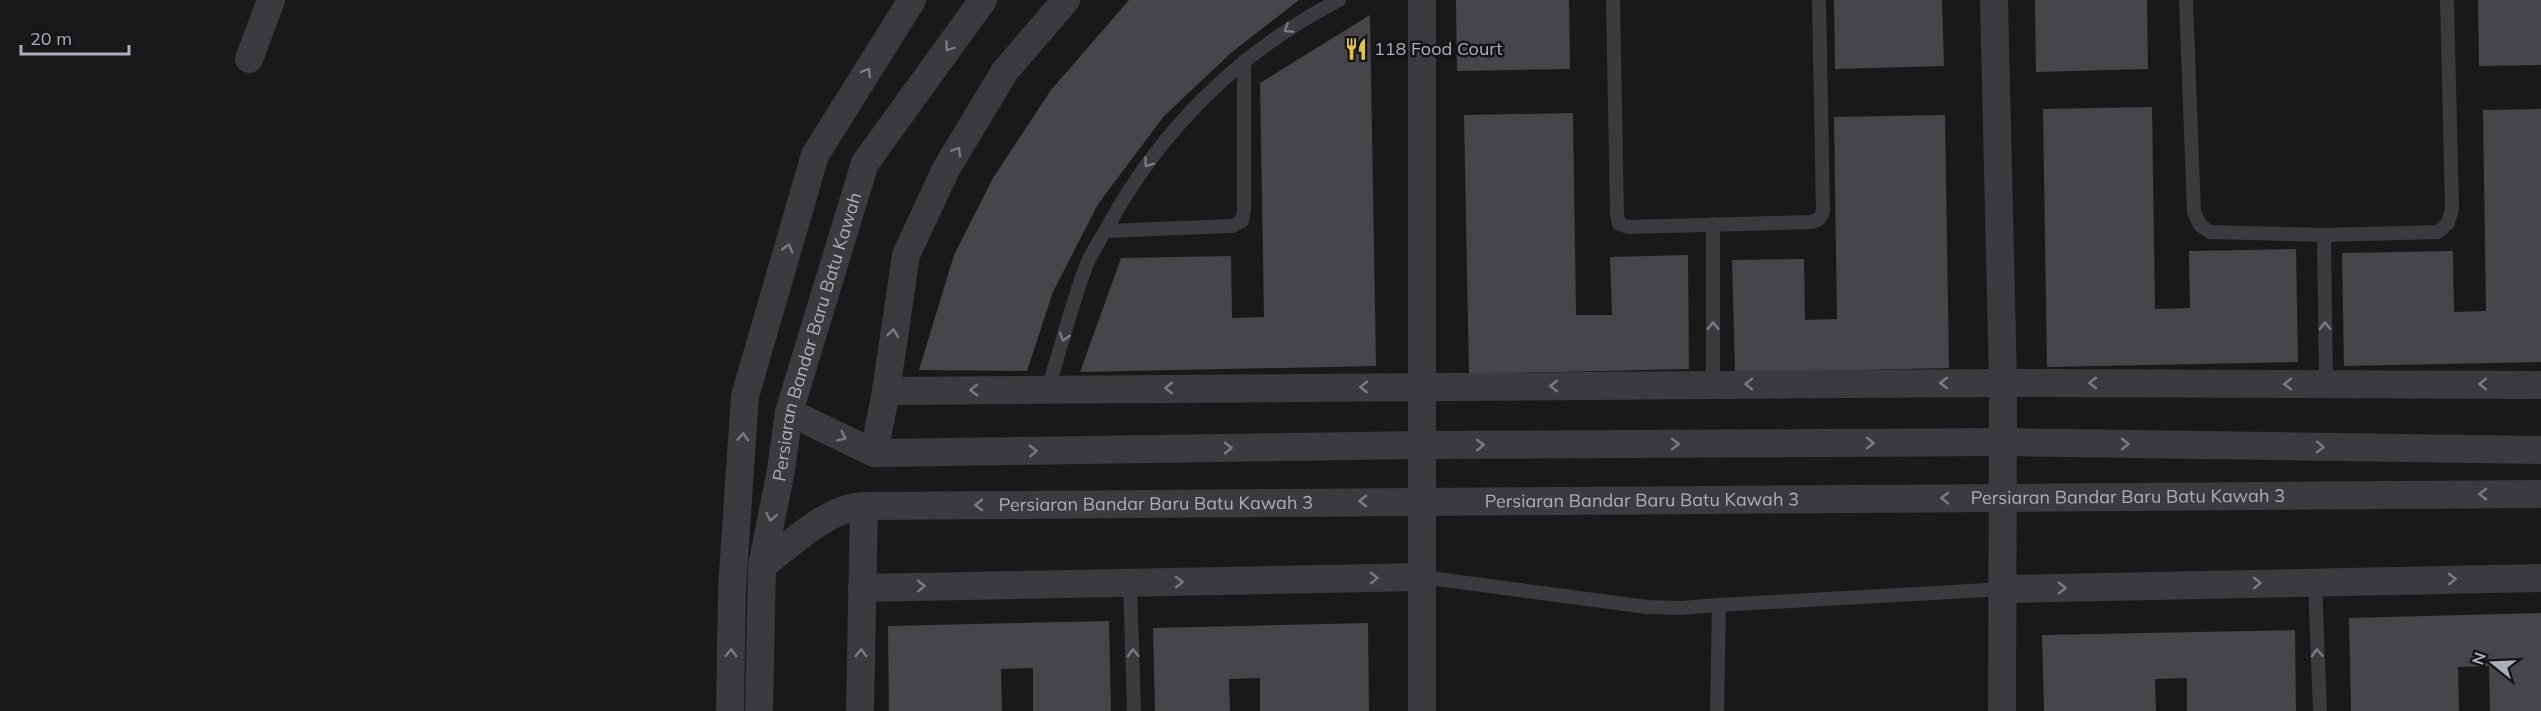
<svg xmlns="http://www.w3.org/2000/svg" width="2541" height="711" font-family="Mulish,sans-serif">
<rect width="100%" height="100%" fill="#19191a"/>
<!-- building -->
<path fill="#46464a" d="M1129,0H1299L1232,52L1164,116L1098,204L1053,292L1027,371L919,370L954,255L993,178L1051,90Z
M1456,0H1569L1570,69L1457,71Z
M1834,0H1942L1944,66L1835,69Z
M2035,0H2147L2148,69L2036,72Z
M2478,0H2541V65L2479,66Z
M1370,15L1376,366L1080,372L1121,258L1231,256L1232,318L1264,317L1260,83Z
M2152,107L2155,309L2190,308L2189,251L2296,249L2298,362L2047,367L2043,109Z
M2541,109V362L2344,366L2342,253L2453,251L2454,312L2486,311L2483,110Z
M1573,113L1576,315H1612L1610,257L1688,255L1689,369L1469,374L1464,115Z
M1945,115L1949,368L1735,373L1732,260L1804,259L1805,320L1837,319L1834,117Z
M2541,613V711H2490L2489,666L2458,667L2459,711H2351L2349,618Z
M1109,621L1111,711H1033V668L1001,669L1002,711H889L888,626Z
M1368,623L1369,711H1260V678L1229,679L1230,711H1155L1153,628Z
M2295,630L2296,711H2187V678L2155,679L2156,711H2044L2042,635Z"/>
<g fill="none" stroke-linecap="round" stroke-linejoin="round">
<!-- service -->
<path stroke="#3a3a3f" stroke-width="14" d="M1613,0L1617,214L1619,224L1629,227L1812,222L1819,219L1823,212L1819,0
M2186,0L2194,212L2200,225L2210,232L2324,235L2438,232L2448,223L2452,209L2447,0
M1713,224V385
M1106,231L1232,226L1242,221L1244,211V61
M2324,235L2326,384
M1048,388C1061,348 1071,306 1086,266C1091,253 1101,239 1108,226C1161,129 1240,51 1339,0
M1422,577L1647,607L1681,608L1719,605L1717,711
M2315,582L2320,711
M1130,583L1134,711
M1719,605L2004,589"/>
<!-- minor -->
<g stroke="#3a3a3f" stroke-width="28">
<path d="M1994,0L2003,383L2002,711"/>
<path d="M249,59L271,0"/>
<path d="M886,391L2003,383L2541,385"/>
<path d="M789,412L874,453L1422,445L2003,442L2541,450"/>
<path d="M874,453L886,391L906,255L946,169L1005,71L1066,0"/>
<path id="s1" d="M762,566C790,545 828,507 864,506L2541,494"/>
<path d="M862,588L1422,577"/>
<path d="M2004,589L2541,578"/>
<path d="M730,711L732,588L745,396L815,155L912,0"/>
<path id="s2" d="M759,711L762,566L781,470L789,412L865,163L983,0"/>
<path d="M860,711L864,506"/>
<path d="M1422,711V0"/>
</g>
</g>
<!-- one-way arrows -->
<defs><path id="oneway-chevron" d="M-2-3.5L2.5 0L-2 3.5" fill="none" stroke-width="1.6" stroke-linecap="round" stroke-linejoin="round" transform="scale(1.5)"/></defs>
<g stroke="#797a82">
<use href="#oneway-chevron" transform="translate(1288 29) rotate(147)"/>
<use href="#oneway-chevron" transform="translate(949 47) rotate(126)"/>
<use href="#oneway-chevron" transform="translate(867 72) rotate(-58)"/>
<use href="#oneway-chevron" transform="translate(957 151) rotate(-59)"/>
<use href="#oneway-chevron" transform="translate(1148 163) rotate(126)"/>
<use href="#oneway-chevron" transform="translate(788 248) rotate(-74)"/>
<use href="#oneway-chevron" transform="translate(1713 326) rotate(-90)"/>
<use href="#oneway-chevron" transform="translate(2325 326) rotate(-91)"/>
<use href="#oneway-chevron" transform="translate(893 333) rotate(-83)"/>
<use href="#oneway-chevron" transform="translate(1064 337) rotate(107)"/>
<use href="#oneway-chevron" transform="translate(1944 383) rotate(180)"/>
<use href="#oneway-chevron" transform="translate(2093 383) rotate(-180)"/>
<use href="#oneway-chevron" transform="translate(1749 384) rotate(180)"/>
<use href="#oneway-chevron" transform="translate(2288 384) rotate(-180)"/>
<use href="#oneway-chevron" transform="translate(2483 384) rotate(-180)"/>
<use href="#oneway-chevron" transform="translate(1554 386) rotate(180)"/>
<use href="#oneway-chevron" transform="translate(1364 387) rotate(180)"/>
<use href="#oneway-chevron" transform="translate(1169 388) rotate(180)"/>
<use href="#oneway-chevron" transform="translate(974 390) rotate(179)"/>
<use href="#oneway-chevron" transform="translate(743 437) rotate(-86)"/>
<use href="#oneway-chevron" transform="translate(842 437) rotate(26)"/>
<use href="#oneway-chevron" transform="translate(1870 443)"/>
<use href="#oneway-chevron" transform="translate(1675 444)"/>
<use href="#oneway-chevron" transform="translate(2125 444) rotate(1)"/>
<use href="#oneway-chevron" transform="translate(1480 445)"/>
<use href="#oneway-chevron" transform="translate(2320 447) rotate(1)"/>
<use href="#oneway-chevron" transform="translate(1228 448) rotate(-1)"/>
<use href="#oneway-chevron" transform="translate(1033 451) rotate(-1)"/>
<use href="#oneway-chevron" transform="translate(2483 494) rotate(180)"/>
<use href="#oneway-chevron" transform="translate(1945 498) rotate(180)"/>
<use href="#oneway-chevron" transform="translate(1363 501) rotate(180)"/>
<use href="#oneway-chevron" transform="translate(979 505) rotate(180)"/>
<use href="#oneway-chevron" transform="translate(771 517) rotate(101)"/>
<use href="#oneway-chevron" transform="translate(1374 578) rotate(-1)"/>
<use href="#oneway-chevron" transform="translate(2452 579) rotate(-1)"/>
<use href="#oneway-chevron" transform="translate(1179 582) rotate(-1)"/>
<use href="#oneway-chevron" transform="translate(2257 583) rotate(-1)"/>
<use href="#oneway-chevron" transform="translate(921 586) rotate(-1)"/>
<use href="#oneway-chevron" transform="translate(2062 588) rotate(-1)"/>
<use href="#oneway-chevron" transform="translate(731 653) rotate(-89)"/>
<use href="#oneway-chevron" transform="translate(861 653) rotate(-89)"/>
<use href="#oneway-chevron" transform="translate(1133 653) rotate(-92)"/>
<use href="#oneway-chevron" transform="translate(2317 653) rotate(-92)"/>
</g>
<!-- icons -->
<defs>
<g id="restaurant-bare" transform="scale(1.8)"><path d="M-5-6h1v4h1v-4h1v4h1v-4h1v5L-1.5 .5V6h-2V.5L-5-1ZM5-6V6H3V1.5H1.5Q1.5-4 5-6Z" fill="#e1c44a" stroke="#141416" stroke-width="2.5" paint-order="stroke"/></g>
</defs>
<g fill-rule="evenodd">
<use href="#restaurant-bare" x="1356" y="49"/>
</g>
<g text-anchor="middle" stroke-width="5" stroke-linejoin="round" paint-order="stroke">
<!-- poi labels -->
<g font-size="18" fill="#acaeb9" stroke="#141416" text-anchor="start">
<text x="1374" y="55">118 Food Court</text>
</g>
<!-- street labels -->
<g font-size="18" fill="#acaeb9" stroke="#141416">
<text dy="6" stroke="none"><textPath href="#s2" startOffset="381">Persiaran Bandar Baru Batu Kawah</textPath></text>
<text dy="6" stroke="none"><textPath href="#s1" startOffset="1384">Persiaran Bandar Baru Batu Kawah 3</textPath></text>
<text dy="6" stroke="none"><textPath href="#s1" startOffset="898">Persiaran Bandar Baru Batu Kawah 3</textPath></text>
<text dy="6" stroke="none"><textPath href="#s1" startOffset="412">Persiaran Bandar Baru Batu Kawah 3</textPath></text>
</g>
</g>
<!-- north arrow -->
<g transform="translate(2493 663) rotate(288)" stroke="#141416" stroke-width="4.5" paint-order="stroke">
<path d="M0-4.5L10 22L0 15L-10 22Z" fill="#acaeb9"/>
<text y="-9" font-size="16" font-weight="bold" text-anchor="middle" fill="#acaeb9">N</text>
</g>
<!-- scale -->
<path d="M21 45v9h108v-9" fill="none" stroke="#acaeb9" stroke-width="3"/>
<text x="30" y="45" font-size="18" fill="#acaeb9" stroke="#141416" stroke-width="4.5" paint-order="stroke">20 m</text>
</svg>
